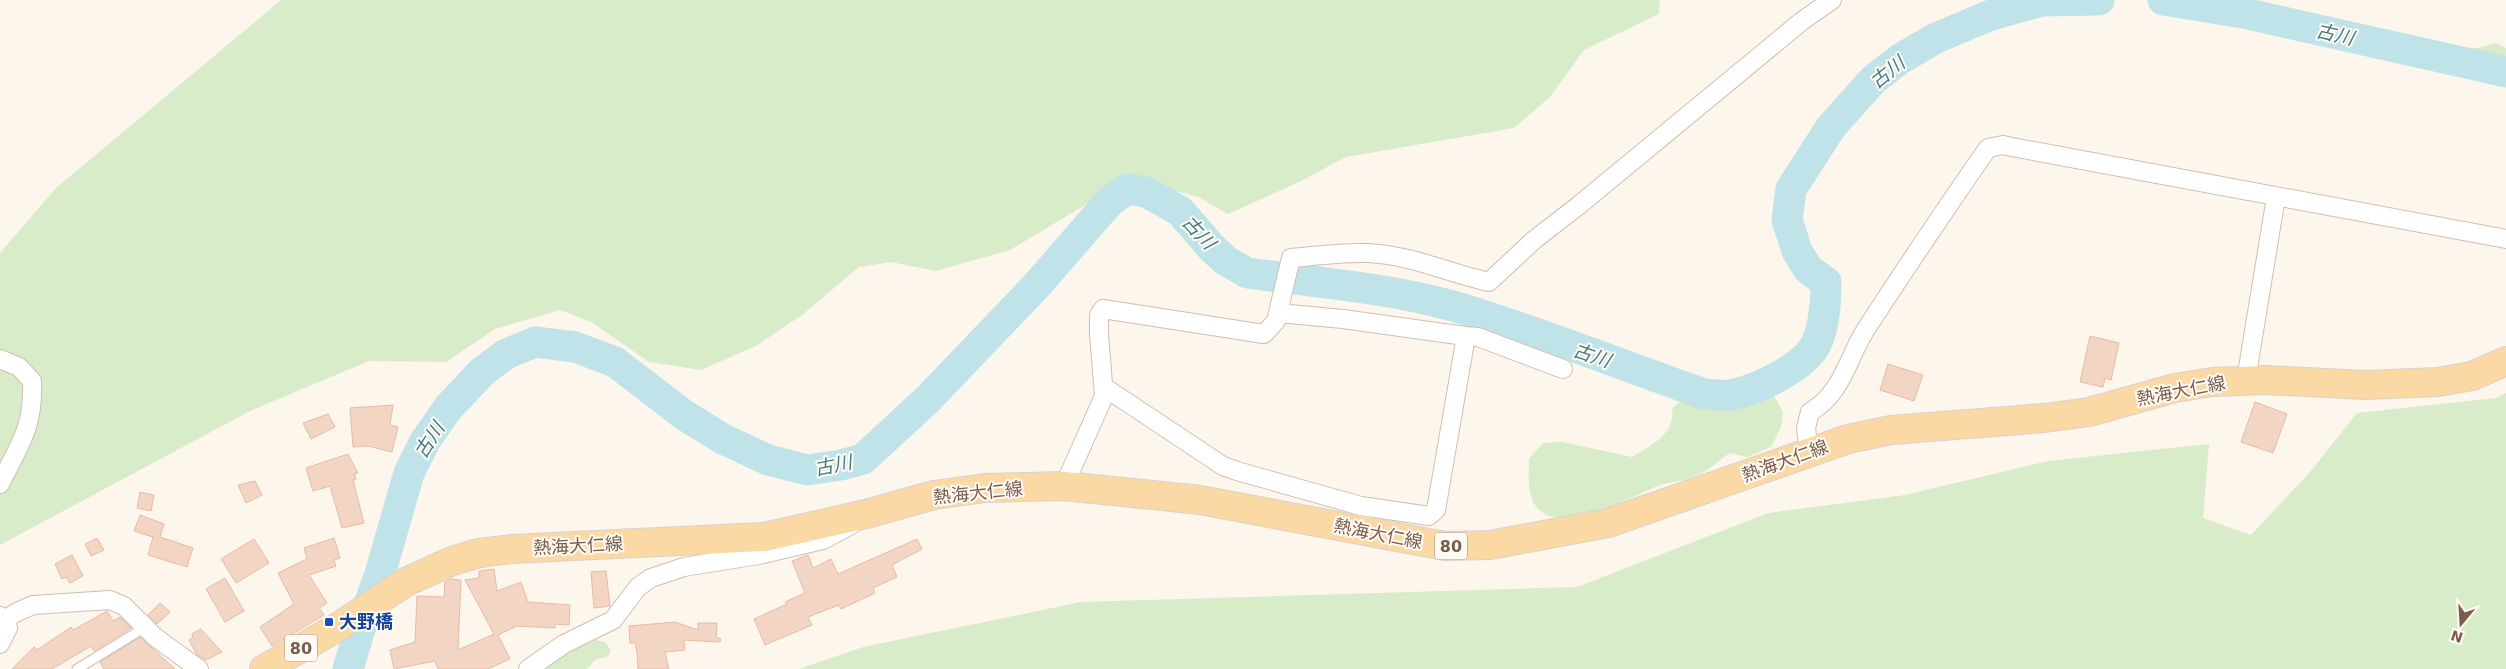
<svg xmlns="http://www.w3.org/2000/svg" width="2506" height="669" font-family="'DejaVu Sans','Noto Sans JP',sans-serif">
<rect width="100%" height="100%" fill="#fdf6ec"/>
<!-- green -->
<path fill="#d8ecc9" d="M281,0H1660L1659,14L1584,50L1550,97L1514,128L1346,157L1299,182L1228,214L1198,197L1158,186L1125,181L1010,250L936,271L891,262L859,267L802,315L756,346L701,370L649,362L591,322L560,310L495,329L446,362L369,361L250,411L0,545V253L56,188Z
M2496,43L2506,48V64L2471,59L2463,52L2466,48H2478Z
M2506,393V669H799L863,647L1081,602L1577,587L1768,513L1905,495L2048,461L2209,444L2203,518L2251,535L2310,472L2357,413L2496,398Z
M1758,394L1774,396L1783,412L1781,427L1771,447L1748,457L1730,453C1720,459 1712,468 1702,473C1689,481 1672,481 1658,486C1632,496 1566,534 1539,510C1526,497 1529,475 1529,459L1543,443L1562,442L1632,457C1651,445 1676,434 1672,408L1685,398L1722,402Z
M591,639L605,642L611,650L608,656L595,660L587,669H540L550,657Z"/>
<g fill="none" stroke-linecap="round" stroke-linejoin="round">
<!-- river -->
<path stroke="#bfe3e8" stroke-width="31" d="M2163,0L2243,13L2506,72
M348,669L359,632L380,574L409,473L425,441L448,408L482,372L506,354L535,342L575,347L615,362L684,415L723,439L768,460L807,470L841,465L863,459L928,399L1037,285L1110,201L1128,189L1146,192L1180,211L1212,248L1225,260L1247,273C1316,282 1387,288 1453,306C1538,331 1621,365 1704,394C1712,394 1723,396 1731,395C1756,390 1798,370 1813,349C1824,334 1826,300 1826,282L1808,269L1797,251L1787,220L1791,189L1831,127L1873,80L1900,59L1936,38L1991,15L2042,1L2099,0"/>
</g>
<!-- building -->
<path fill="#f3d5c3" stroke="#e6bba3" d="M2090,336L2119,343L2111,380L2105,378L2103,387L2080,382Z
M1888,364L1923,375L1914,401L1880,390Z
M2255,402L2287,414L2273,453L2241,442Z
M393,405L390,425L398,427L392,452L368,446L353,447L350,408Z
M328,414L335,427L311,439L303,423Z
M348,454L358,473L354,474L356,479L353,480L364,523L342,528L330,486L313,491L306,468Z
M255,481L262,495L246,503L238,485Z
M140,492L154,495L151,511L137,508Z
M140,515L164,524L160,537L193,548L187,567L148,555L153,537L134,531Z
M97,538L104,550L91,556L85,544Z
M334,538L340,558L334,560L336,566L309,575L327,603L319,608L324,615L272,646L260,627L294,604L278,573L307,559L304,548Z
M254,539L269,563L236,583L221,559Z
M917,539L922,549L892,565L897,577L873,588L875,593L841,609L839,605L808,617L812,625L765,645L754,619L787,604L785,602L805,593L792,561L808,555L813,568L831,559L838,574Z
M72,555L83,576L70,583L66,577L62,579L55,564Z
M494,569L497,591L521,582L528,602L570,605L569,625L555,624V628L517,626L498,635L510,659L488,669H438L435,661L394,669L390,650L415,642L417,596L444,597L445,582L450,579L461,580L458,650L494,634L465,580L479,578V571Z
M606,571L610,606L594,608L591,572Z
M225,578L244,611L225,622L206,589Z
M160,603L170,612L157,624L148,615Z
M107,611L113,621L120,617L131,628L94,651L91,646L52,669H12L34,647L37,650L71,627L73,630Z
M675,622L698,630V623H717L716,637L721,639L720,642L684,640L685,650L665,652L669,669H638L637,651L635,643H630L629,626Z
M201,629L222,652L206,660L197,655L189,640L193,637L192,634Z
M140,637L175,669H104L100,662Z"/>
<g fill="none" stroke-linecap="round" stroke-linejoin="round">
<!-- lane casing -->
<g stroke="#d1beb0" stroke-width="11">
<path id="lane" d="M77,669L144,628"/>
</g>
<!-- street casing -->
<g stroke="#d1beb0" stroke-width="20">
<path id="street" d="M1465,336L1478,337L1563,369
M0,359L19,367L32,381C34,428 19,445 0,484
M2246,380L2276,197
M1104,387L1223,466L1237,471L1361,506L1429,516L1436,510L1465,342V336L1343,319L1278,313
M1809,453L1806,428L1810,412C1843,393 1847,359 1866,329C1906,268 1946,208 1988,148L2003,145L2012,147L2506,239
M1064,486L1104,396L1099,334V315L1103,309L1264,334L1276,321L1291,258C1316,256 1342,252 1368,253C1410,255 1449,273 1489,282L1534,240L1578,206L1802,21L1832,0
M0,616L7,622L8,628L0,644
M5,620L15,613L33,605L110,600L124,606L155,637L199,669
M528,669L564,644L613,620L638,587L651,578L684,567L759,555L823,540L851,525"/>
</g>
<!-- primary casing -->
<g stroke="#dad1cd" stroke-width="30">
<path id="primary" d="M264,669L338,627L406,582L452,561L479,553L512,549L764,537L866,514L934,495L985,488L1064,486L1200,500L1445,546L1490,545L1608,523L1848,439L1891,430L2045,418L2089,412L2175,388L2212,382L2265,380L2366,385L2438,382L2472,376L2506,361"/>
</g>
<!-- lane -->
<use href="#lane" stroke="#fff" stroke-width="9"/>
<!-- street -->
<use href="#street" stroke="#fff" stroke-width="18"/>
<!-- primary -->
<use href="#primary" stroke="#fbd9a5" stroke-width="28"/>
</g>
<!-- markers -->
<rect fill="#1a4fb4" stroke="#fffaf3" stroke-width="2" x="324" y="617" width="10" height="10" rx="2.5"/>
<g text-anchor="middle" stroke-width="4" stroke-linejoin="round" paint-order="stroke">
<!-- shield labels -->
<g fill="#fffaf3" stroke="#a28b7f" stroke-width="1">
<rect x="1435" y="532.5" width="32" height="27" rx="4"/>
<rect x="285" y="634.5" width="32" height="27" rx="4"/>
</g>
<g font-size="16" font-weight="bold" fill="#7a5c4d">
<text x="1451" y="552">80</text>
<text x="301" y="654">80</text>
</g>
<!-- street labels -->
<g font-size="18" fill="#7a5c4d" stroke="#fffaf3">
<text transform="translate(2181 391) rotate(-11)" y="6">熱海大仁線</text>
<text transform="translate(1785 461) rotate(-20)" y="6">熱海大仁線</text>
<text transform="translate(978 493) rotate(-6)" y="6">熱海大仁線</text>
<text transform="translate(1378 534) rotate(11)" y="6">熱海大仁線</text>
<text transform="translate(578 546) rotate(-3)" y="6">熱海大仁線</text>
</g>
<!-- transit labels -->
<g font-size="18" font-weight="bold" fill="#164399" stroke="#fffaf3" text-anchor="start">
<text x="339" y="628">大野橋</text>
</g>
<!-- water labels -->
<g font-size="19" font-style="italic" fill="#437c86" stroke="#fffaf3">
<text transform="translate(2335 34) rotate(13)" y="7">古川</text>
<text transform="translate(1887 72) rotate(-39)" y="7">古川</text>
<text transform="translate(1199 232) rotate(47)" y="7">古川</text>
<text transform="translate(1592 355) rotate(19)" y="7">古川</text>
<text transform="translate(429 440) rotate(-57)" y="7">古川</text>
<text transform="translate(833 465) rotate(-11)" y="7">古川</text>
</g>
</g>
<!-- north arrow -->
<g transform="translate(2461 624) rotate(198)" stroke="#fffaf3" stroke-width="4" paint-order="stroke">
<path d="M0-4L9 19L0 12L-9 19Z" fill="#7a5c4d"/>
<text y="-8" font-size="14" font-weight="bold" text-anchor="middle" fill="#7a5c4d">N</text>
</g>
</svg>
